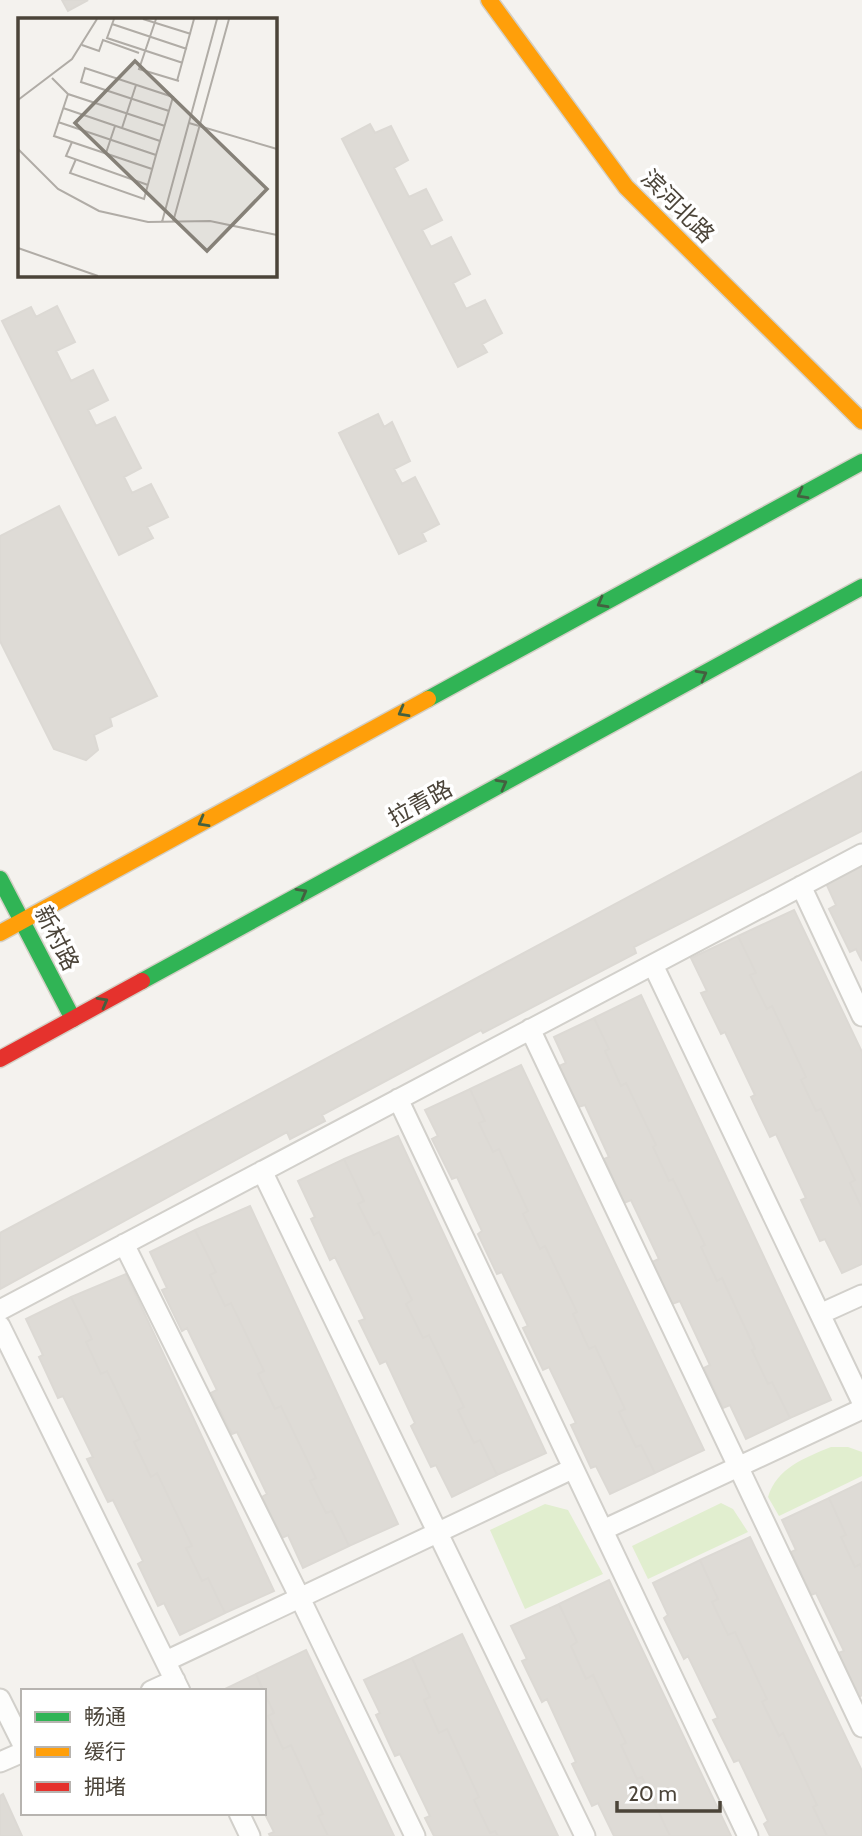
<svg xmlns="http://www.w3.org/2000/svg" width="862" height="1836" font-family="Cabin,'Noto Sans SC',sans-serif">
<rect width="100%" height="100%" fill="#f4f2ee"/>
<!-- green -->
<path fill="#e1eecf" d="M831,1447H848L862,1452V1476L779,1516L768,1497C777,1468 804,1458 831,1447Z
M721,1503L733,1509L748,1532L648,1579L632,1546Z
M545,1504L568,1510L603,1574L525,1609L490,1530Z"/>
<!-- building -->
<path fill="#dedbd6" stroke="#dcd9d4" stroke-width="2" d="M62,0H88L68,11Z
M370,124L375,133L391,126L408,160L394,168L409,197L426,189L442,220L422,230L431,247L451,237L470,274L453,283L466,309L485,300L502,333L482,344L487,352L458,367L342,139Z
M57,306L75,342L56,351L71,381L93,370L108,400L88,410L96,426L115,417L141,468L124,477L132,493L151,484L168,517L147,527L153,538L119,555L2,321L31,307L36,317Z
M378,414L384,427L392,422L410,461L394,469L402,484L415,477L439,524L422,533L426,541L399,554L339,433Z
M59,506L157,696L110,718L112,726L94,735L98,750L86,760L54,749L0,641V536Z
M862,772V831L634,947L636,953L483,1033L481,1030L322,1115L325,1121L290,1139L287,1132L0,1289V1233Z
M862,864V961L856,949L850,952L829,909L836,905L825,881Z
M794,910L862,1052V1208L850,1183L855,1180L821,1109L816,1111L801,1080L806,1077L772,1006L767,1009L750,975L756,973L738,936Z
M738,936L756,973L750,975L767,1009L772,1006L806,1077L801,1080L816,1111L821,1109L855,1180L850,1183L862,1208V1264L842,1273L825,1239L820,1241L801,1200L806,1198L776,1134L770,1137L751,1097L755,1095L725,1032L721,1034L701,993L707,991L691,958Z
M641,995L831,1400L790,1418L772,1382L768,1384L752,1350L755,1349L722,1278L717,1281L701,1247L705,1245L673,1179L669,1181L653,1147L656,1145L626,1083L621,1086L605,1051L609,1049L594,1018Z
M594,1018L609,1049L605,1051L621,1086L626,1083L656,1145L653,1147L669,1181L673,1179L705,1245L701,1247L717,1281L722,1278L755,1349L752,1350L768,1384L772,1382L790,1418L746,1439L730,1405L723,1408L704,1368L710,1365L680,1301L672,1304L652,1262L659,1259L631,1200L624,1203L604,1159L609,1157L585,1105L578,1107L559,1066L566,1063L554,1037Z
M521,1065L704,1450L655,1473L641,1445L636,1447L619,1412L625,1409L595,1346L589,1349L573,1314L577,1312L545,1246L540,1249L523,1214L528,1211L499,1149L493,1152L479,1123L485,1121L470,1089Z
M470,1089L485,1121L479,1123L493,1152L499,1149L528,1211L523,1214L540,1249L545,1246L577,1312L573,1314L589,1349L595,1346L625,1409L619,1412L636,1447L641,1445L655,1473L610,1494L596,1466L591,1468L571,1425L576,1423L549,1367L543,1370L523,1328L528,1326L502,1272L497,1274L478,1234L482,1231L457,1177L452,1179L432,1139L438,1136L425,1110Z
M398,1136L546,1453L497,1475L480,1440L474,1443L458,1410L464,1407L429,1335L423,1338L406,1304L412,1300L379,1232L374,1235L358,1204L364,1201L344,1159Z
M344,1159L364,1201L358,1204L374,1235L379,1232L412,1300L406,1304L423,1338L429,1335L464,1407L458,1410L474,1443L480,1440L497,1475L452,1497L436,1465L431,1467L411,1426L415,1423L386,1361L380,1364L359,1321L365,1319L335,1257L330,1260L311,1219L315,1217L298,1181Z
M250,1206L398,1524L349,1546L332,1511L326,1513L310,1481L316,1478L281,1406L275,1409L258,1374L264,1371L231,1303L225,1306L210,1275L216,1272L195,1230Z
M195,1230L216,1272L210,1275L225,1306L231,1303L264,1371L258,1374L275,1409L281,1406L316,1478L310,1481L326,1513L332,1511L349,1546L303,1568L288,1535L282,1538L262,1497L267,1494L237,1432L232,1434L211,1393L217,1390L187,1328L182,1331L162,1290L167,1288L150,1252Z
M126,1274L274,1591L225,1613L208,1578L202,1581L186,1548L192,1546L157,1473L151,1477L134,1442L140,1439L107,1371L101,1374L86,1342L92,1339L71,1297Z
M71,1297L92,1339L86,1342L101,1374L107,1371L140,1439L134,1442L151,1477L157,1473L192,1546L186,1548L202,1581L208,1578L225,1613L180,1635L164,1603L158,1606L138,1564L143,1561L113,1500L108,1502L87,1459L93,1457L63,1396L58,1398L39,1357L43,1355L26,1319Z
M862,1482V1568L860,1564L855,1567L841,1537L846,1535L829,1498Z
M829,1498L846,1535L841,1537L855,1567L860,1564L862,1568V1695L859,1697L838,1653L844,1651L816,1593L811,1595L791,1552L796,1550L782,1520Z
M750,1537L862,1771V1836H827L813,1807L817,1805L783,1733L779,1736L762,1702L767,1699L735,1632L728,1635L712,1602L718,1599L700,1560Z
M700,1560L718,1599L712,1602L728,1635L735,1632L767,1699L762,1702L779,1736L783,1733L817,1805L813,1807L827,1836H770L764,1824L768,1821L739,1760L734,1762L713,1720L718,1718L688,1656L684,1659L664,1618L668,1615L653,1583Z
M609,1580L731,1836H670L642,1777L637,1779L621,1745L626,1743L593,1675L586,1679L571,1646L577,1642L559,1604Z
M559,1604L577,1642L571,1646L586,1679L593,1675L626,1743L621,1745L637,1779L642,1777L670,1836H614L598,1803L592,1806L572,1764L576,1762L547,1699L542,1702L522,1661L527,1659L511,1626Z
M462,1634L558,1836H498L495,1831L490,1833L474,1800L479,1797L447,1729L439,1733L424,1700L430,1697L412,1658Z
M306,1650L394,1836H328L318,1816L323,1814L291,1745L283,1749L268,1716L274,1713L256,1674Z
M412,1658L430,1697L424,1700L439,1733L447,1729L479,1797L474,1800L490,1833L495,1831L498,1836H434L425,1818L430,1816L400,1754L395,1756L376,1715L380,1713L364,1680Z
M256,1674L263,1691H221Z
M264,1692L274,1713L268,1716L283,1749L291,1745L323,1814L318,1816L328,1836H270L269,1834L274,1832L264,1812Z
M3,1794L22,1836H0V1796Z"/>
<g fill="none" stroke-linecap="round" stroke-linejoin="round">
<!-- lane casing -->
<g stroke="#d2d0cb" stroke-width="23">
<path id="lane" d="M801,886L862,1016
M653,965L862,1402
M530,1029L862,1727
M398,1099L748,1836
M262,1171L585,1836
M124,1244L300,1598L415,1836
M0,1310L862,854
M820,1314L862,1295
M0,1326L180,1691
M603,1530L862,1409
M166,1661L572,1469
M151,1691L175,1680
M0,1699L23,1745
M0,1762L23,1752
M239,1813L250,1836"/>
</g>
<!-- fast casing -->
<g stroke="#d3cfc5" stroke-width="19">
<path id="fast" d="M428,699L862,462
M0,879L73,1019
M142,981L862,587"/>
</g>
<!-- slow casing -->
<g stroke="#d3cfc5" stroke-width="19">
<path id="slow" d="M489,0L626,187L862,421
M0,933L428,699"/>
</g>
<!-- jam casing -->
<g stroke="#d3cfc5" stroke-width="19">
<path id="jam" d="M0,1059L142,981"/>
</g>
<!-- lane -->
<use href="#lane" stroke="#fdfdfc" stroke-width="19"/>
<!-- fast -->
<use href="#fast" stroke="#30b455" stroke-width="16"/>
<!-- slow -->
<use href="#slow" stroke="#ff9f0a" stroke-width="16"/>
<!-- jam -->
<use href="#jam" stroke="#e5322d" stroke-width="16"/>
</g>
<!-- one-way arrows -->
<defs><path id="oneway-chevron" d="M-2-3.5L2.5 0L-2 3.5" fill="none" stroke-width="1.6" stroke-linecap="round" stroke-linejoin="round" transform="scale(1.75)"/></defs>
<g stroke="#446040">
<use href="#oneway-chevron" transform="translate(802 494) rotate(151)"/>
<use href="#oneway-chevron" transform="translate(602 603) rotate(151)"/>
<use href="#oneway-chevron" transform="translate(702 675) rotate(-29)"/>
<use href="#oneway-chevron" transform="translate(403 712) rotate(151)"/>
<use href="#oneway-chevron" transform="translate(502 784) rotate(-29)"/>
<use href="#oneway-chevron" transform="translate(203 822) rotate(151)"/>
<use href="#oneway-chevron" transform="translate(302 893) rotate(-29)"/>
<use href="#oneway-chevron" transform="translate(103 1002) rotate(-29)"/>
</g>
<g text-anchor="middle" stroke-width="7" stroke-linejoin="round" paint-order="stroke">
<!-- street labels -->
<g font-size="23" fill="#4b4439" stroke="#fff">
<text transform="translate(678 206) rotate(45)" y="8">滨河北路</text>
<text transform="translate(420 803) rotate(-29)" y="8">拉青路</text>
<text transform="translate(57 938) rotate(63)" y="8">新村路</text>
</g>
</g>
<!-- overview -->
<g transform="translate(18 18)">
<rect width="259" height="259" fill="#f4f2ee"/>
<path fill="none" stroke="#b0aca6" stroke-width="2" d="M96,1L89,20L165,45M125,1L173,16M138,1L121,51L161,63M94,6L169,31M64,27L81,33L85,22L121,35M34,60L50,76L147,108M159,63L176,1M50,76L36,118L134,151M0,82L54,41L79,1M45,90L142,123M40,104L138,137M171,105L259,131M104,110L118,67M54,124L48,138L130,167M0,131L40,171L81,193L130,204L192,203L259,217M88,135L97,108M58,141L52,155L126,181L138,137L155,79L67,50L63,64L151,93M144,204L199,1M155,204L211,1M0,230L80,258"/>
<path fill="#868178" fill-opacity="0.15" stroke="#868178" stroke-width="3.5" d="M117,43L249,171L189,233L57,105Z"/>
<rect width="259" height="259" fill="none" stroke="#4b4439" stroke-width="3.5"/>
</g>
<!-- legend -->
<rect x="21" y="1689" width="245" height="126" fill="#ffffff" stroke="#b7b4b0" stroke-width="2"/>
<rect x="35" y="1712" width="35" height="10" fill="#30b455" stroke="#b7b4b0" stroke-width="2"/>
<text x="84" y="1724" font-size="21" fill="#4b4439">畅通</text>
<rect x="35" y="1747" width="35" height="10" fill="#ff9f0a" stroke="#b7b4b0" stroke-width="2"/>
<text x="84" y="1759" font-size="21" fill="#4b4439">缓行</text>
<rect x="35" y="1782" width="35" height="10" fill="#e5322d" stroke="#b7b4b0" stroke-width="2"/>
<text x="84" y="1794" font-size="21" fill="#4b4439">拥堵</text>
<!-- scale -->
<path d="M617 1801v10h103v-10" fill="none" stroke="#4b4439" stroke-width="3.5"/>
<text x="628" y="1801" font-size="21" fill="#4b4439" stroke="#ffffff" stroke-width="5" paint-order="stroke">20 m</text>
</svg>
